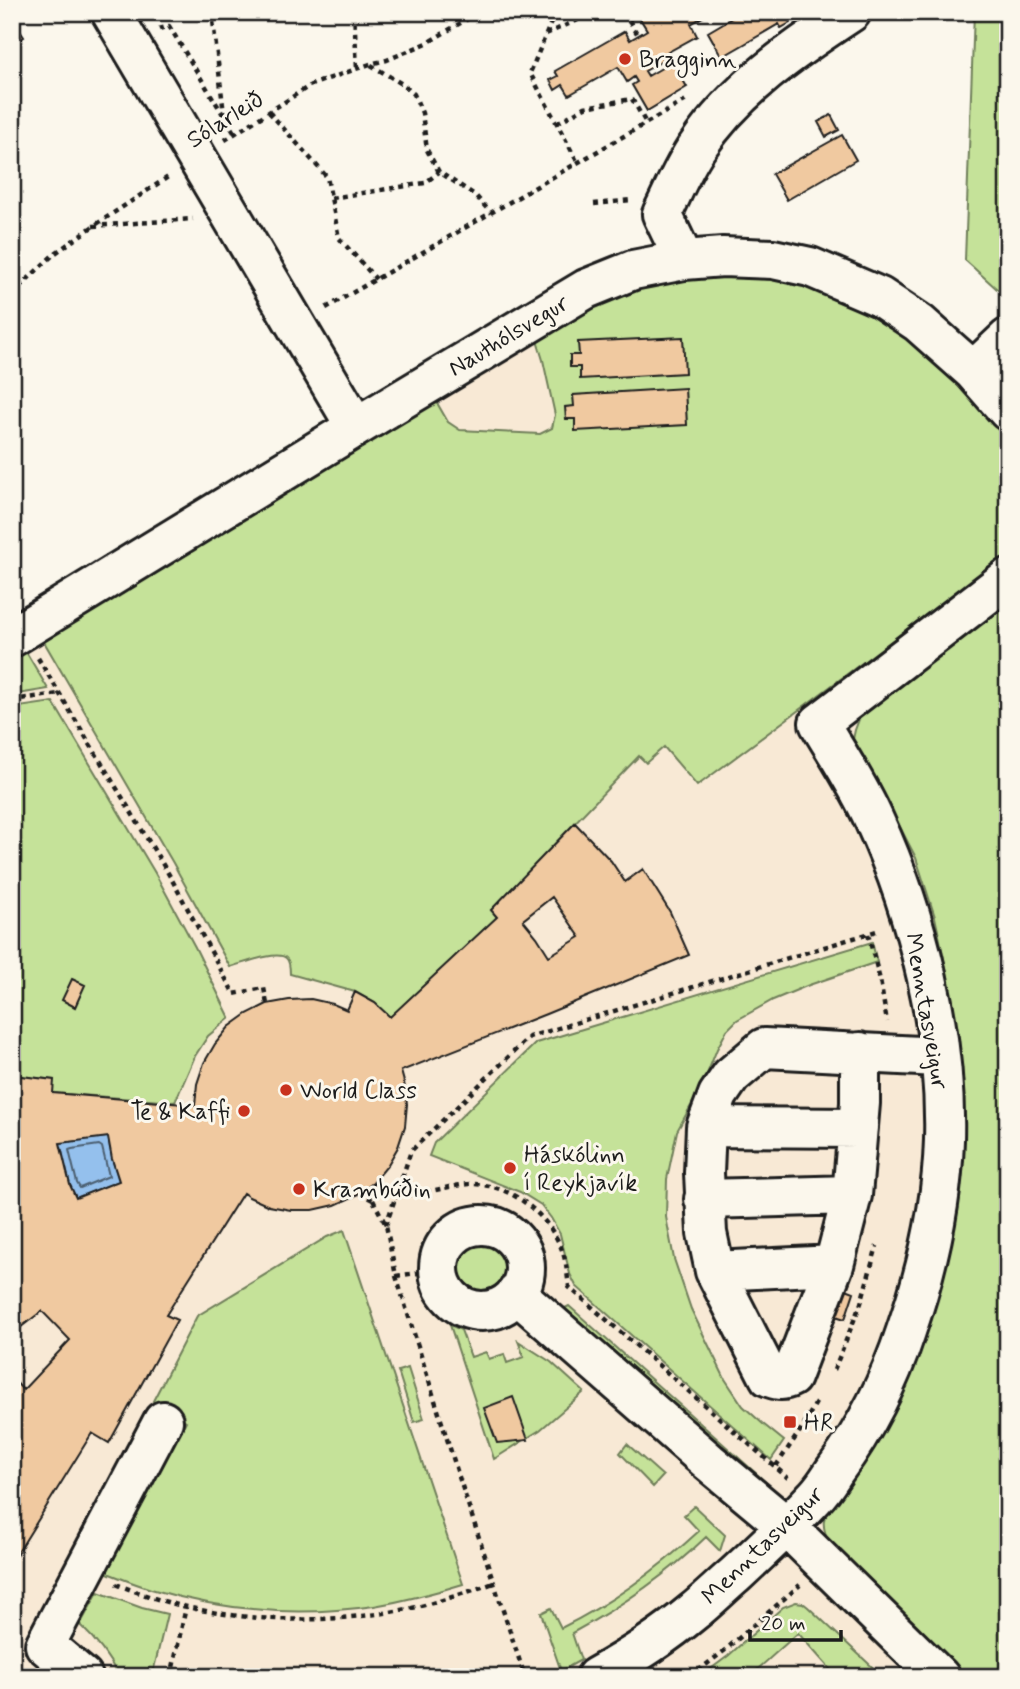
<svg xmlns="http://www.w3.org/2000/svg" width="1020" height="1689" font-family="Mynerve,sans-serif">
<rect width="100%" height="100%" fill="#fbf7ec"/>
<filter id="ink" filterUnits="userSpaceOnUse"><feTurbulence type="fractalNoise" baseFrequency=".0143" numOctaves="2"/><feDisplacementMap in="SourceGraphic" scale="14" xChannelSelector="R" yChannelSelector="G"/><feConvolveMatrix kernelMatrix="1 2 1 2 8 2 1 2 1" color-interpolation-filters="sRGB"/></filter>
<g filter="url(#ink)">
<!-- built -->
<path fill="#f8e9d5" d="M535,334L948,374L981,409L1008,440V1677H12V658Z"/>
<!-- green -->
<path fill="#c5e299" stroke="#707f5a" stroke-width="2" d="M974,12H1008V299L965,260Z
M756,274L796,281L871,312L901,333L948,374L981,409L1008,440V554L697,786L664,747L646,763L639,756L491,910L497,917L390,1017L375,1003L355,992L290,974C290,969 290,961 286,958C277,950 242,964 230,967L173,863L43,640L433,396L448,422L460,430L540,434L552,428L555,415L543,360L535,334L616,292L679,276Z
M1008,601V1677H962L935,1647L830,1546C821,1525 822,1520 831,1500L959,1144L962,1080L957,1031L947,973L935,917L916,858L888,804L860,761L855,750L853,739L855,730L861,714Z
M25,650L48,689L12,695V658Z
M53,702L155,873L195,947L230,1018L208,1036L195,1056L175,1102L53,1093V1080L12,1075V708Z
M872,942L877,962L809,985L773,1000L737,1020L727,1030L717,1049L703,1084L677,1131L667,1179L666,1217L674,1259L691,1309L725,1379L743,1406L763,1424L784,1441L771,1460L576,1286L570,1274L560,1234L551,1218L541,1205L520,1192L429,1156L434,1143L536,1043Z
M344,1230L463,1584C434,1593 404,1601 374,1606C299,1617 223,1611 151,1589C135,1584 120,1578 105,1572L186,1421L153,1401L197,1316L327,1237Z
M459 1267a23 23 0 1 1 46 0a23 23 0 1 1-46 0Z
M569,1306L778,1493L776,1495L563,1309Z
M450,1325L461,1330L471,1357L486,1352L489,1359L504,1354L507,1363L524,1357L518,1341L551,1362L584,1392L540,1430L494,1459Z
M408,1368L424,1419L414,1422L398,1371Z
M627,1444L663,1476L653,1487L620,1453Z
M694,1506L725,1535L720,1551L706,1537C666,1576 620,1607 572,1633L581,1660L561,1671L541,1613L551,1608L561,1628C612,1603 658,1569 699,1531L684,1515Z
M98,1592L142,1608L167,1614L152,1677H119C109,1657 96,1640 80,1625Z
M796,1602L803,1603L808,1607L883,1677H837L798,1633L749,1677H700L728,1656L783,1607Z"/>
<!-- water -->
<path fill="#94c0ed" stroke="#647e99" stroke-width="2" d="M108,1137L112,1159L119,1181L76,1198L70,1185L60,1143Z"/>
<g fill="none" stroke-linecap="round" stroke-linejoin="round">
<!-- shore -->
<path stroke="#4c5e70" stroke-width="2" d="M99,1145L102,1147L109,1176L80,1188L77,1183L69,1150L72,1149Z"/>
</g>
<!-- building -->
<path fill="#f0c9a0" stroke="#1c1c1c" stroke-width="2" fill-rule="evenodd" d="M636,12H711L691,24L697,36L661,56L664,60L645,71L648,76L672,62L687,87L647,111L632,85L637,82L634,77L627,82L618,67L569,95L563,85L555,90L550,80L558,76L555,71L625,31L630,40L647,30Z
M742,12H798L787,18L790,23L781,28L779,24L722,57L708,32Z
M12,19L24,37L12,45Z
M831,115L839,130L826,137L818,122Z
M842,135L856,160L787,200L772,174Z
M683,337L685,373L580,379V367H570V355H579L578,342Z
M685,388L687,425L575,431V419H566L565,407L574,406L573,395Z
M575,823L611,861L625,882L643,869L670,912L689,955L546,1014L401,1071L404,1082L407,1104L405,1126L398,1147L387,1166L373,1183L355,1196L335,1205L313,1210H291L269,1206L249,1197L243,1193L166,1315L177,1320L109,1443L92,1433L12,1562V1378L23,1390L70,1340L42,1311L12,1334V1075L54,1080L53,1093L195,1105L197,1084L204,1063L215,1044L229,1027L247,1014L267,1004L289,1000L311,999L333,1004L347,1010L355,992L375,1003L390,1017L497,917L491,910ZM552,897L580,937L549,956L537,937L523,920ZM108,1137L112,1159L119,1181L76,1198L70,1185L60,1143Z
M72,979L85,985L75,1007L62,1000Z
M841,1287L854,1292L845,1319L832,1315Z
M513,1397L528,1440L497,1443L484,1408Z"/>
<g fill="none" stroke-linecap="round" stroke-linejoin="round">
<!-- minor casing -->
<g stroke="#1c1c1c" stroke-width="44">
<path id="minor" d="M111,12L356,427
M684,260L662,214C673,192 683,167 697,147C736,89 793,50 851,12
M973,371L1008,338
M12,637L356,427L586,289L633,270L684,260L723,257L773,259L810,267L880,297L919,323L973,371L1008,411
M860,1052V1103L852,1195L834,1265L791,1377C782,1382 778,1380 769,1377L715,1271L707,1233L704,1173L706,1127L718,1095L731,1076L764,1048L939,1057
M706,1127L858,1128
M704,1199L852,1195
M439 1268a43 43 0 1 1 86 0a43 43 0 1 1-86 0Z
M715,1271L834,1265
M517,1294L709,1462L786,1526L940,1677
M83,1677L45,1645L163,1421
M596,1677C630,1658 663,1637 693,1612C708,1600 721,1587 735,1575C762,1550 790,1524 815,1497C823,1489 829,1479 835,1470C866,1428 890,1380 906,1331C927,1270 942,1205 944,1140C947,1036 918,915 874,820C859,786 838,755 819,723L1008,578"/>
</g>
<!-- path -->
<path stroke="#1c1c1c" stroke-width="4.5" stroke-dasharray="5 5" stroke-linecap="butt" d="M212,12L224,114
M354,12L357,69
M552,12L554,15L530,73L578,163
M624,12L638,35
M159,29L169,26L235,134
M546,34L596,12
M371,65L402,84L414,94L422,113L427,150L439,172L475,195L491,213
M269,112L327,177L339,238L376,279
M557,123L585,107L632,99L646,123
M225,140L311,85L370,64L387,60L427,43L479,12
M331,198L425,183L439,172
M594,204L632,200
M93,226L193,219
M12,294L54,254L92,227L171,175
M326,308L688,99
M38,658L171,878L234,994L264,988L267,1004
M12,700L59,694
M868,934L880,980L887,1022
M359,1193L373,1200V1183
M396,1197C414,1194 432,1191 449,1187C456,1186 464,1184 471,1184C509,1184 544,1211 560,1245C566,1258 567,1272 569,1287L788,1478
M373,1200L386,1225L396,1276L459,1477L525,1677
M386,1225L411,1151L529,1037L880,930
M396,1276L438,1270
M834,1370L861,1303L877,1246
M776,1466L802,1428L818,1399
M116,1584C139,1593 163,1602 187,1607C261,1624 338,1623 412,1608C440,1602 467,1592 494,1583
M171,1677L186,1607
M690,1677L724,1651L800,1585"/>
<!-- minor -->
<use href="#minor" stroke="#fbf7ec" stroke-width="38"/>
</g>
</g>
<!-- markers -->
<g fill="#c8321e" stroke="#fbf7ec" stroke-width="2.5">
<circle cx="625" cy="59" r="7"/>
<circle cx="286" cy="1090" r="7"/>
<circle cx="244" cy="1111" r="7"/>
<circle cx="510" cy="1168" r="7"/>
<circle cx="299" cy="1189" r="7"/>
<rect x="783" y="1415" width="14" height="14" rx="3.5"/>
</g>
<g text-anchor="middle" stroke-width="6" stroke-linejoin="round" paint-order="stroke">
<!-- poi labels -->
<g font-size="24" fill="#1c1c1c" stroke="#fbf7ec" text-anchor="start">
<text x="639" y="67">Bragginn</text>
<text x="300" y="1098">World Class</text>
<text x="230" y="1119" text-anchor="end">Te &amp; Kaffi</text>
<text x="524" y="1162">Háskólinn<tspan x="524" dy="28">í Reykjavík</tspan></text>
<text x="313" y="1197">Krambúðin</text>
<text x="804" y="1430">HR</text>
</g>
<!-- street labels -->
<g font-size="24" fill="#1c1c1c" stroke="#fbf7ec">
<text transform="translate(225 119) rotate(-32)" y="8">Sólarleið</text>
<text transform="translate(508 335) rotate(-31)" y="8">Nauthólsvegur</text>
<text transform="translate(927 1011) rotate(80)" y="8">Menntasveigur</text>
<text transform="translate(762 1545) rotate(-44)" y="8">Menntasveigur</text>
</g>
</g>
<!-- margin -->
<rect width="1020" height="1689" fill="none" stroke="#fbf7ec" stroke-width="42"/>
<rect x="21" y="21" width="978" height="1647" fill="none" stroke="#1c1c1c" stroke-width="2.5" filter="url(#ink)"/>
<!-- scale -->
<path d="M750 1630v10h91v-10" fill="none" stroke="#1c1c1c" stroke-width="3.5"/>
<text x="761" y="1630" font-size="21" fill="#1c1c1c" stroke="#fbf7ec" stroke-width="5" paint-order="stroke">20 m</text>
</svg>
